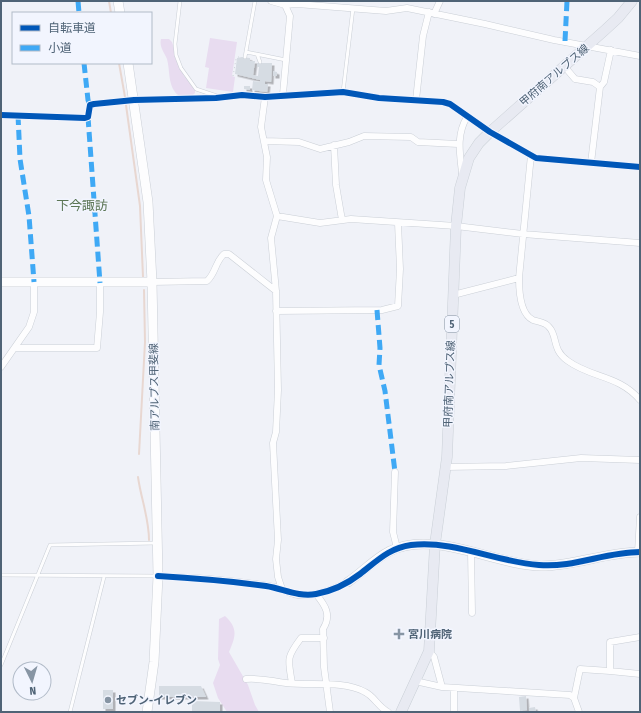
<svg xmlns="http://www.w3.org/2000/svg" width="641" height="713" font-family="'Fira Sans Condensed','Noto Sans JP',sans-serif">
<defs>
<filter id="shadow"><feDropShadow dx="2.5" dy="2.5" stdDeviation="0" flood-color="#0004"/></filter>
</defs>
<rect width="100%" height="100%" fill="#f0f2f8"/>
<!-- green -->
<path fill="#e8dcf0" d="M210,38L237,42L232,76L235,77L233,92L206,88L209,68L205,67Z
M161,39H169L172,42L184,76L195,89V93L192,96C187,96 179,98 175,92C168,83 170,70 167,59C164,52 159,47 161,39Z
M225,616C238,628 236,636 229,652L248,685L255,705L259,712H227L218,698L213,683L220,665L218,659L219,619Z"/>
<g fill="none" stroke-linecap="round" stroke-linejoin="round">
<!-- stream -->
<path stroke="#e8d7d1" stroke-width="2" d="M109,1L111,13
M119,63L125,97
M126,105L140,206L143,277
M139,454L145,342L144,290
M138,477C141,499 149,518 149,540"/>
</g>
<!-- building -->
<path fill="#d6dce3" filter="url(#shadow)" d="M242,57L250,58V61H255L253,75L258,76L259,67H257V63H272L271,82L265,81V84H268L267,92L252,90L253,81L260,82V80L235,74L237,58Z
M273,71L277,72V76H273Z
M244,86H250V90L244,89Z
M159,686H201L206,697H159Z
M103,690H113V709H103Z
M526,696L527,710L520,711L519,697Z
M192,701L220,702V712H192Z
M535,707L536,712H529V708Z"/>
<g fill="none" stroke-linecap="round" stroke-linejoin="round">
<!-- lane casing -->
<g stroke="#cacfd6" stroke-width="4">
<path id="lane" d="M180,1L175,44L176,55L181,68L196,89L220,97
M246,52L286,60
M257,54L260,62
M245,57L255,1
M343,92L353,8
M1,575L156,576
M1,665L50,545L156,543
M70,712L104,577"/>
</g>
<!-- street casing -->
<g stroke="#cacfd6" stroke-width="7">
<path id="street" d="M271,1L285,5L290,16L283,94
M285,5L297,4L386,11L407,8L485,24L554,40L640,56
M434,14L440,1
M564,66L575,79L593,82L600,87
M265,97L261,127L267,157L266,180L277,216L271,238L276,291L278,390L276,432L273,443L278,540L276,559L278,577L282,589
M416,100L423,36L429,12
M1,115L85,118L88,117L90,105L94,104L134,100L216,98L242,95L265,97L343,92L379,98L443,102L450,104L490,132L536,158L640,167
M264,141L299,142L320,149L349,142L364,136L411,137L418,142L458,144
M334,145L336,185L342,220
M531,155L519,278C519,290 520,314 533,320C538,322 545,322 549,327C558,336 551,349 568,361C591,378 619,375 640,400
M591,163L600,87L604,82L611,50
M462,173C460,154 456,135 467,117
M277,216L320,223L351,219L456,226L523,234L640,243
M152,282L207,281C216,273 215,262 224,254H229L276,291
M453,295L519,278
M276,311L382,310L398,306L400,269L398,223
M16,348H97L100,312V283
M1,367L29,327L34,312V282
M446,467L506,466L581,458L640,460
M395,472L393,532L397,548
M471,551L472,613
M638,552L640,517
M158,576C197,578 237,580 275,587C283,589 290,594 298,595C315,597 334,589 348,582
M316,594C325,605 332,615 323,629L324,667L330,712
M429,651L434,657L442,687
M610,671L640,674
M246,679C264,678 270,681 286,683C311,686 343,680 365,692C375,697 377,706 388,712
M415,681L442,687L570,695L574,698L579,712
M292,683C288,659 286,658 301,638H324
M574,698L580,669L610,671V642L640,637
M454,712V688"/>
</g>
<!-- secondary casing -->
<g stroke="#cacfd6" stroke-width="10">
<path id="secondary" d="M118,1L120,13
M128,63L148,202L152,282L158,576L154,662L147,712
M1,282H152
M348,582C363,572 374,559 390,551C433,529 495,565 541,566C575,566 606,552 640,552"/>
</g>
<!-- primary casing -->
<g stroke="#c9cfd6" stroke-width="11">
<path id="primary" d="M401,712L429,651L435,544L447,457L456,226L460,188L469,158L479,143L490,132L605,30L618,18L632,1"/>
</g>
<!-- path -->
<path stroke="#cdd2d8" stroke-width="1" stroke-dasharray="1 3" stroke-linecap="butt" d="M233,76L236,59L241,55"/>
<!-- lane -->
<use href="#lane" stroke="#fdfdfe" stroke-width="3"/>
<!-- street -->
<use href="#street" stroke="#fdfdfe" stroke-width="6"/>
<!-- secondary -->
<use href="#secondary" stroke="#fdfdfe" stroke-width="9"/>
<!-- primary -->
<use href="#primary" stroke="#e8eaf2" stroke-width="10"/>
<!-- quiet -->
<path stroke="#3fa9f5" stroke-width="5" stroke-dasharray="10 5" stroke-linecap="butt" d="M78,1L79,13
M565,41L567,1
M84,63L88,100L90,105
M18,115L20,159L29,216L34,282
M88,117L100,283
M377,310L380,348L379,365L385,391L395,472"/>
<!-- cycleway casing -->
<g stroke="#f2f5fe" stroke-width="8">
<path id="cycleway" d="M1,115L85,118L88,117L90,105L94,104L134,100L216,98L242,95L265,97L343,92L379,98L443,102L450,104L490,132L536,158L640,167
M158,576C194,578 230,581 266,586C284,589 298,597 316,594C332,591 347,584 360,574C377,561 389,548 411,545C455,540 496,562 539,565C574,568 605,552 640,552"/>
</g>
<!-- cycleway -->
<use href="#cycleway" stroke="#0057b8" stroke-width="6"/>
</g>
<!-- markers -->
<g fill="#8795a4" stroke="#f2f5fe" stroke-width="1.5">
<path d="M397 628h4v4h4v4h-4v4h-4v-4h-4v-4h4z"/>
<circle cx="108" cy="700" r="4"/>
</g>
<g text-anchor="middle" stroke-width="3" stroke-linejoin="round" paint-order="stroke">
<!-- shield labels -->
<rect fill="#f2f5fe" stroke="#808f9f" stroke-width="1" x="445" y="316" width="14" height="16" rx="3"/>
<g font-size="10" font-weight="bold" fill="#4f6376">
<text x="452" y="328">5</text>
</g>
<!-- street labels -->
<g font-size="11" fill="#4f6376" stroke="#f2f5fe">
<text transform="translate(554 75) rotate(-41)" y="4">甲府南アルプス線</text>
<text transform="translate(449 384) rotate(-88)" y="4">甲府南アルプス線</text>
<text transform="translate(154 387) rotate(-91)" y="4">南アルプス甲斐線</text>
</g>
<!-- poi labels -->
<g font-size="11" font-weight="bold" fill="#4f6376" stroke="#f2f5fe" text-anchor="start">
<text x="408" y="638">宮川病院</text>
<text x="116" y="704">セブン-イレブン</text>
</g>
<!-- quarter labels -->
<g font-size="13" fill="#5c7655" stroke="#f2f5fe">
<text x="82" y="210">下今諏訪</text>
</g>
</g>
<!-- border -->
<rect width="641" height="713" fill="none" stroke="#4f6376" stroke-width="4"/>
<!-- legend -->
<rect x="12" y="12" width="140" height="52" fill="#f2f5fe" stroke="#b1bbc8"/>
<rect x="20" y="25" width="20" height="6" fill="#0057b8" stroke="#b1bbc8"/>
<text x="48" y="32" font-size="12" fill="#4f6376">自転車道</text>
<rect x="20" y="45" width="20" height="6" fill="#3fa9f5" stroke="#b1bbc8"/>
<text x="48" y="52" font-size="12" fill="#4f6376">小道</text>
<!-- north arrow -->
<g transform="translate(32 681) rotate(175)"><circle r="19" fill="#f2f5fe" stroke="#b1bbc8"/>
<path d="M0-3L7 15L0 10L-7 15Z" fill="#8795a4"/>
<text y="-6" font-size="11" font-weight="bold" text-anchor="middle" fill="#4f6376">N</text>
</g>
</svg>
